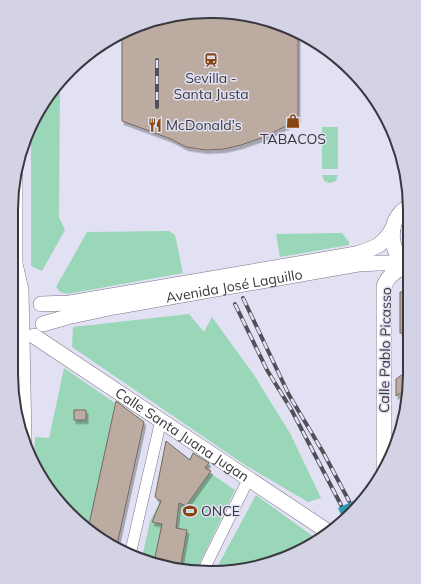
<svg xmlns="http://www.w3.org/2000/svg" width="421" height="584" font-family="Mulish,sans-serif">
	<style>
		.green { fill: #99d7b8 }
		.water { fill: #2e9ab4 }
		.building { fill: #bbaba0; stroke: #76675d; filter: url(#shadow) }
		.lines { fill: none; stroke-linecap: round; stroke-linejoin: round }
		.minor-casing { stroke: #777585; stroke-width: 12 }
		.major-casing { stroke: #777585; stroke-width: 16 }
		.minor { stroke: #fff; stroke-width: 11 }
		.major { stroke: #fff; stroke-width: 15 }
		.rail-casing { stroke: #515059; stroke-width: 4 }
		.rail { stroke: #e2e1f3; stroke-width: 2.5; stroke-dasharray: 8; stroke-linecap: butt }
		.labels { text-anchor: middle; stroke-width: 3; stroke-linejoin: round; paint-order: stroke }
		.poi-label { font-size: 14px; fill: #39383f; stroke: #e2e1f3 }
		.street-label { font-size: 14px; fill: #39383f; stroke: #e2e1f3 }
		.rim { fill: none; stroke: #39383f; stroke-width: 2 }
	</style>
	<defs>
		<filter id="shadow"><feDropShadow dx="2" dy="3.5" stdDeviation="0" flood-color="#0004"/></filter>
	</defs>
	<rect width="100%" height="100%" fill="#e2e1f3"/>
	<path class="green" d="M 60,83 L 59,217 L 65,230 L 42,271 L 31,266 L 31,129 L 44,100 Z
		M 322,127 L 338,127 L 338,169 L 322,169 Z
		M 322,175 L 338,175 L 336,181 L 330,183 L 324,181 Z
		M 169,231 L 175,235 L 183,273 L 67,294 L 60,292 L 56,287 L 87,232 Z
		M 342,233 L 349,242 L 349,245 L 280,257 L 276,234 Z
		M 189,314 L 204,332 L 212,317 L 254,375 L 291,435 L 321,498 L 308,502 L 245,465 L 72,347 L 73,327 Z
		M 64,368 L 115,403 L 88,529 C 70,518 42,485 36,465 C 33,457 35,446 35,437 L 49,438 Z
		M 167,443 L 189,459 L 193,454 L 210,465 L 207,471 L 235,490 L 196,571 L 184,571 L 142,558 L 150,521 L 160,501 L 156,495 Z
		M 256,495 L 318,540 L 287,558 L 236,571 L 215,571 Z"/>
	<path class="water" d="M 366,495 L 361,505 L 344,521 L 338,508 Z"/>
	<path class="building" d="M 236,13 L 298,34 L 298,120 L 264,137 L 241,145 L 224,149 L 206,150 L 186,147 L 171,139 L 122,121 L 122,36 L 159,18 Z
		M 400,292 L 409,292 L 409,333 L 400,333 Z
		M 409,370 L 409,387 L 396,396 L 396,379 Z
		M 116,401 L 144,422 L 117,545 L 111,545 L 88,529 Z
		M 74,410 L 86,410 L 86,420 L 74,420 Z
		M 166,441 L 190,460 L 193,453 L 209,463 L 205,468 L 211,471 L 186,506 L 179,503 L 176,528 L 187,530 L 180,570 L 154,562 L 162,524 L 152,522 L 161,501 L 155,497 Z"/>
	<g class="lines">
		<defs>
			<path id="minor" d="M 130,555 L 161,420
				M 203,571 L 249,478"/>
			<g id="major">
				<path d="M 408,207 C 386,219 388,254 409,266"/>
				<path d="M 15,264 L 21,290 L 24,440"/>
				<path d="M 14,274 L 15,264 L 15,177"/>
				<path d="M 41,304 L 70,303 L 356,254 C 375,248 383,246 393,228"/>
				<path d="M 11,324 L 12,383"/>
				<path id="s1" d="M 43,324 L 67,317 L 114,307 L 358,264 L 378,263 L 404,263"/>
				<path id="s2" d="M 34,336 L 330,533"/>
				<path d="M 384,470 L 384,287 C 387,275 397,271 407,265"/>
			</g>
		</defs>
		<use href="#minor" class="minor-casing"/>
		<use href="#major" class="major-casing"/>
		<use href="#minor" class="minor"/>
		<use href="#major" class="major"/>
		<defs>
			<path id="rail" d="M 157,60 L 157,107
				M 243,298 L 289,395 L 323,452 L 349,501
				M 235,304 L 267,370 L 291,409 L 341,505"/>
		</defs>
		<use href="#rail" class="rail-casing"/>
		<use href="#rail" class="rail"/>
	</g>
	<defs>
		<symbol id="station-bare" viewBox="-9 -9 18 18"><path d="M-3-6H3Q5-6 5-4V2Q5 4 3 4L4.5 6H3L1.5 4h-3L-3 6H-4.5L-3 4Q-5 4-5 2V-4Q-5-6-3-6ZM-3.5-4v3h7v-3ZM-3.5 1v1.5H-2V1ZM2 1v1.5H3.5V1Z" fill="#884712" stroke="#e2e1f3" stroke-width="2.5" paint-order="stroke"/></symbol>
		<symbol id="shop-bare" viewBox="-9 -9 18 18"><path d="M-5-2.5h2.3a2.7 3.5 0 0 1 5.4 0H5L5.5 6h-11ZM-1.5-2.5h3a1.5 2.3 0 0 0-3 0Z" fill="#884712" stroke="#e2e1f3" stroke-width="2.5" paint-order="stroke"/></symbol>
		<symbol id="restaurant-bare" viewBox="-9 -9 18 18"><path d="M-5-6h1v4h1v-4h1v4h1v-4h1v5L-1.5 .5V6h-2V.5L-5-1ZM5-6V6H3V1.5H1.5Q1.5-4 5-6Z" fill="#884712" stroke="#e2e1f3" stroke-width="2.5" paint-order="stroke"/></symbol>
		<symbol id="stadium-bare" viewBox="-9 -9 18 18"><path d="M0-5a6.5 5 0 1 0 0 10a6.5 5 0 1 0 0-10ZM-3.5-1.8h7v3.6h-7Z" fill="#884712" stroke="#e2e1f3" stroke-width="2.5" paint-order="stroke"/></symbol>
	</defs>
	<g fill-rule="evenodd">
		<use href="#station-bare" x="201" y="50" width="20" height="20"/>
		<use href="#shop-bare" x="283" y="111" width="20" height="20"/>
		<use href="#restaurant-bare" x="145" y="115" width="20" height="20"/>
		<use href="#stadium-bare" x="180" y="501" width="20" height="20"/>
	</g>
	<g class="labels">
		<g class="poi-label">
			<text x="211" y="83">Sevilla -<tspan x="211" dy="16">Santa Justa</tspan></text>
			<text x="166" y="130" text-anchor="start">McDonald's</text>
			<text x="293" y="144">TABACOS</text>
			<text x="201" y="516" text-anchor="start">ONCE</text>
		</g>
		<g class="street-label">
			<text dy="5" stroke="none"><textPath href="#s1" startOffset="195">Avenida José Laguillo</textPath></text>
			<text transform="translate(385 350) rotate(-89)" y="5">Calle Pablo Picasso</text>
			<text dy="5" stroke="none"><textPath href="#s2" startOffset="178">Calle Santa Juana Jugan</textPath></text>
		</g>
	</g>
	<path d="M0 0H421V584H0ZM210 18H211A192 192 0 0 1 403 210V374A192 192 0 0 1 211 566H210A192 192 0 0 1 18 374V210A192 192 0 0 1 210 18Z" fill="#d4d3e5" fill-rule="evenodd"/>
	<path class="rim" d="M210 18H211A192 192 0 0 1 403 210V374A192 192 0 0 1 211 566H210A192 192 0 0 1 18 374V210A192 192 0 0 1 210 18Z"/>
</svg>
